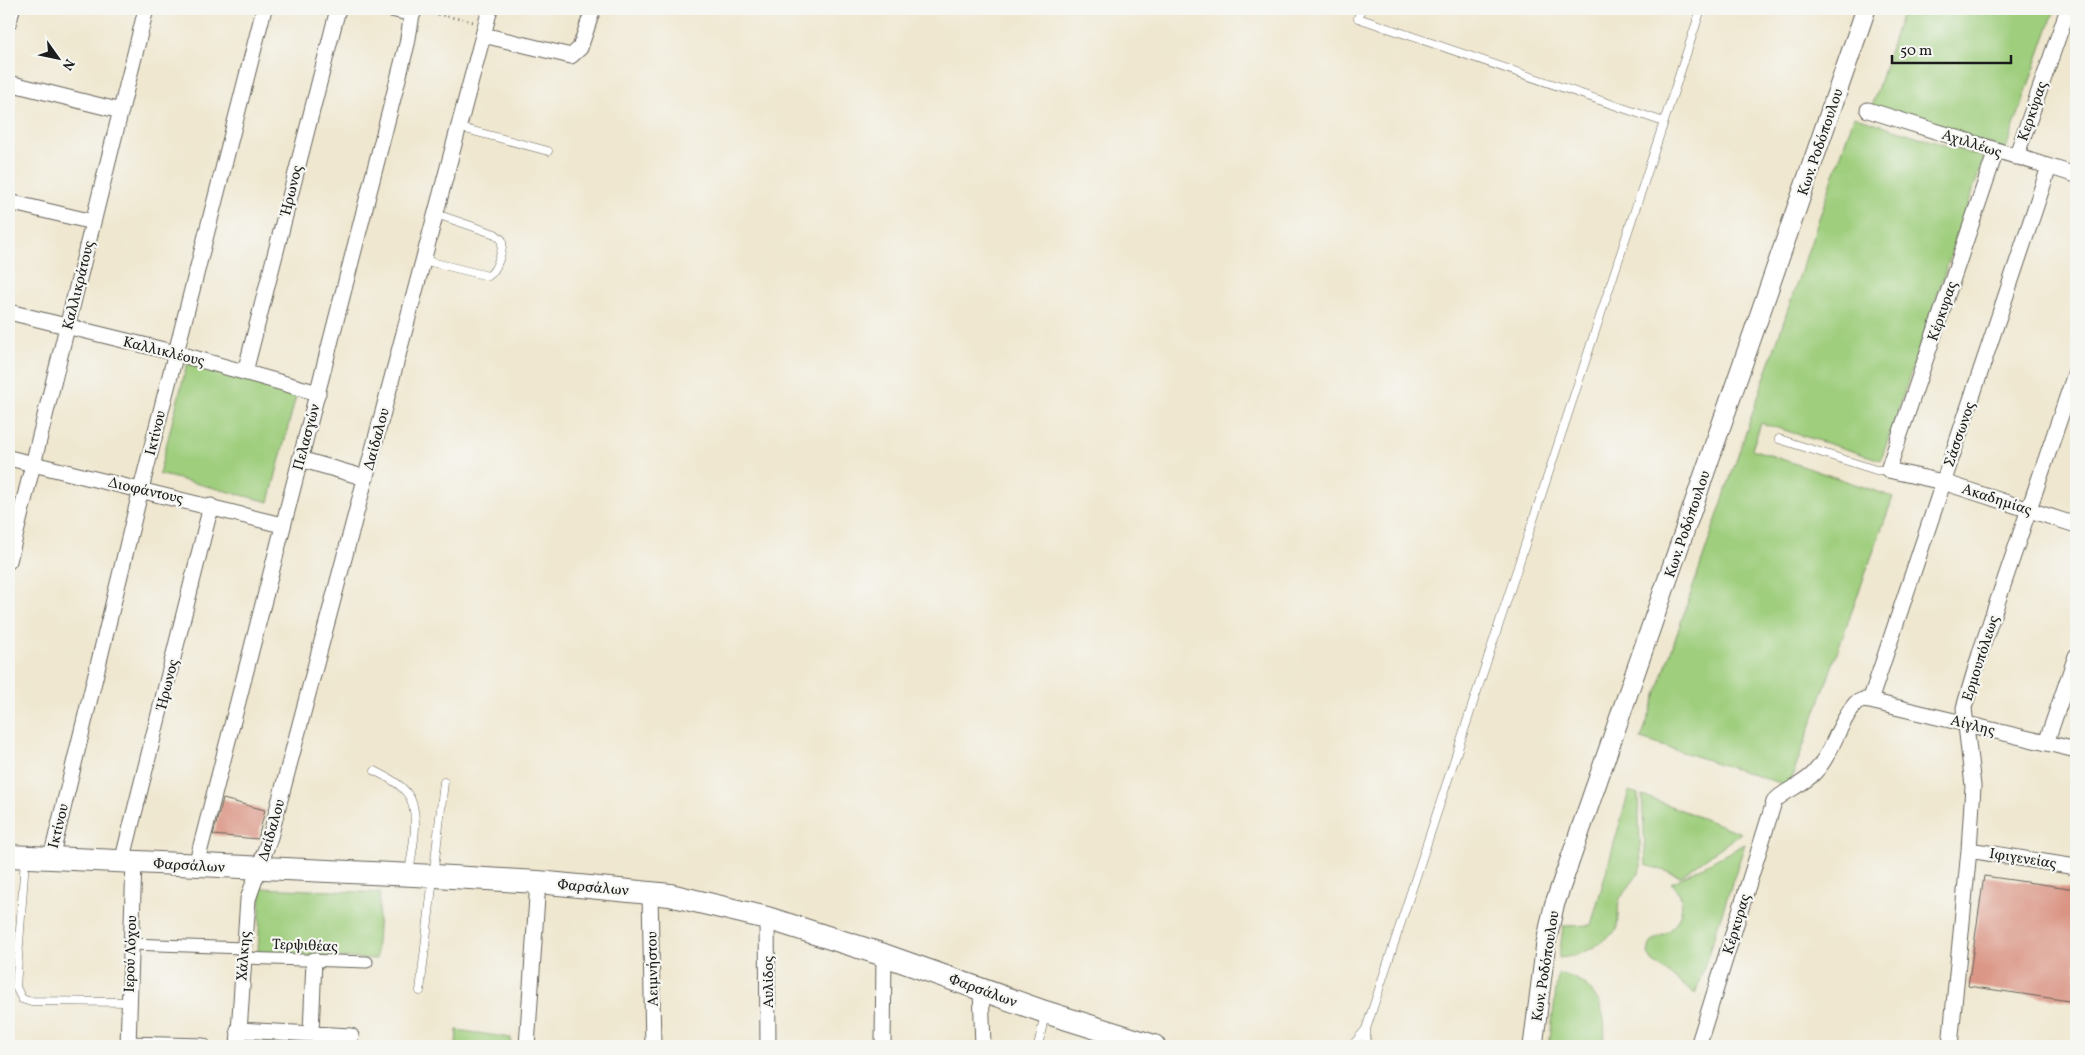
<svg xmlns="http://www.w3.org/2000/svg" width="2085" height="1055" font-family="Vollkorn,serif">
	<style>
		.green { fill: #9fce7d; stroke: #5e754c }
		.building { fill: #da9484 }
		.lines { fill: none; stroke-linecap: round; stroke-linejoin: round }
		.service-casing { stroke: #66635b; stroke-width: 9 }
		.pedestrian-casing { stroke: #66635b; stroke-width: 13 }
		.minor-casing { stroke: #66635b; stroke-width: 17 }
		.tertiary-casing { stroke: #66635b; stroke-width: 21 }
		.primary-casing { stroke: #66635b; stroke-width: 24 }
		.path { stroke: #66635b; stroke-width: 3; stroke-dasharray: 1 4; stroke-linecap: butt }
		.service { stroke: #fff; stroke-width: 8 }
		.pedestrian { stroke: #fff; stroke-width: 11 }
		.minor { stroke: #fff; stroke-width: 15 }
		.tertiary { stroke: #fff; stroke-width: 19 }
		.primary { stroke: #fff; stroke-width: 22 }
		.labels { text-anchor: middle; stroke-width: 4.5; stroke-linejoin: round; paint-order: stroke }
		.street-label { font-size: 15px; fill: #1c1c1c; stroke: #f6f6f2 }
	</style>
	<rect width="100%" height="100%" fill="#f6f6f2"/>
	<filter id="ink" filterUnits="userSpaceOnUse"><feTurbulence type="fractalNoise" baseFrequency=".02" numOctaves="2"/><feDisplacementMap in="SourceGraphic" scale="10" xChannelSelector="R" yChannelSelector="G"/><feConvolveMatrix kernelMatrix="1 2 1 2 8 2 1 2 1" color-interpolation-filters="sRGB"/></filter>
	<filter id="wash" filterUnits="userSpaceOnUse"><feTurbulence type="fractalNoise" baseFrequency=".0096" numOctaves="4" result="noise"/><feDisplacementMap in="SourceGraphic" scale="20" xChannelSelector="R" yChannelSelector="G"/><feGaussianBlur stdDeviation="1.12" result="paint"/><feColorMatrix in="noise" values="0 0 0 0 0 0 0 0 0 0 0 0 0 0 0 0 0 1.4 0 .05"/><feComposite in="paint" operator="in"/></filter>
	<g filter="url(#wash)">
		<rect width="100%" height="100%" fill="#efe7cf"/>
		<path class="green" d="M 1903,9 L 2055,9 L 2006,149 L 1872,106 Z
			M 1854,116 L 1984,158 L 1881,460 L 1761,423 L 1752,449 L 1893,497 L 1789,786 L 1641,739 Z
			M 187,364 L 297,392 L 269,502 L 159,474 Z
			M 1629,791 L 1638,794 L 1641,866 L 1639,873 L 1619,900 L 1617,930 C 1599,945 1584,956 1559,958 L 1563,926 L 1591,925 Z
			M 1642,795 L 1741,833 L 1681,876 L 1646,865 Z
			M 1745,844 L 1695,994 L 1652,961 L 1648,953 C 1649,949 1649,945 1652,942 C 1656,937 1664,935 1669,931 C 1684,918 1687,896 1671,883 Z
			M 261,888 L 380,893 L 376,959 L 258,954 Z
			M 1558,974 C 1595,978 1610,1013 1603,1046 L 1549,1046 Z
			M 457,1030 L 511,1038 L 511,1046 L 456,1046 Z"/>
		<g id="blocks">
			<path class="building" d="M 223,799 L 265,810 L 258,839 L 213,835 Z
				M 1984,876 L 2076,889 L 2076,1002 L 1968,986 Z"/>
		</g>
	</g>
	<g filter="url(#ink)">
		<use href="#blocks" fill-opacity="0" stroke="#66635b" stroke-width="1"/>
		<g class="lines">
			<defs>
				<path id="service" d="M 1361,9 L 1358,18 L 1664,122
					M 458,127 L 548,151
					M 423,260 L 488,276 C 497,271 503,251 502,240 L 495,234 L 436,214
					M 1779,439 L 1876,470 L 1888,470
					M 375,771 C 387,777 399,783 407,793 C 422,812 412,850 409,873
					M 25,859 L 16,987 L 22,999 L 28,1001 L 129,1002
					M 420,991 L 444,782
					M 1366,1029 L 1367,1046
					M 1038,1046 L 1045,1014
					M 1352,1046 L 1366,1029 L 1701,9"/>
				<path id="pedestrian" d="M 130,944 L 244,948
					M 243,958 L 367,962"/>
				<path id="minor" d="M 391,9 L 413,14
					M 9,22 L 12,9
					M 483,35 L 571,56 L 580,48 L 593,9
					M 9,83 L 121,111
					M 1868,110 L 2076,175
					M 1996,151 L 1888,470 L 1943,482 L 2076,525
					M 2016,157 L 2068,9
					M 9,202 L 93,222
					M 9,312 L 176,353 L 318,393
					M 245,372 L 338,9
					M 9,458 L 282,525
					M 300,459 L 366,478
					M 9,561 L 146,9
					M 1870,701 L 2049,167
					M 2046,743 L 2076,656
					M 1969,850 L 2076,867
					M 51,858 L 141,489 L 264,9
					M 122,862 L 211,506
					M 196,865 L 407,44 L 413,9
					M 650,892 L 653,1046
					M 767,918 L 768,1046
					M 981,989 L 983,1046
					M 238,1030 L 351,1036
					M 311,1033 L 314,960
					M 128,1044 L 203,1046
					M 128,1046 L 134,862
					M 238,1046 L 248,899 L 270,837 L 490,9
					M 527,1046 L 538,882
					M 883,1046 L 884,955
					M 1698,1046 L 1774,802 C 1782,791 1802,786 1814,773 C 1833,753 1838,723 1856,703 L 1863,700 L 1870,701 L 2076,750
					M 1950,1046 L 1969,850 L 1973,786 L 1964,708 L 1981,650 L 2076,371"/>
				<path id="tertiary" d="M 1533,1046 L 1546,943 L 1554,906 L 1866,9"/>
				<path id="primary" d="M 9,856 L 435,876 L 538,882 L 670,895 L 767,918 L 884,955 L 1045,1012 L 1154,1046"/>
			</defs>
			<use href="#service" class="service-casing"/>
			<use href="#pedestrian" class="pedestrian-casing"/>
			<use href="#minor" class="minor-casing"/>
			<use href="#tertiary" class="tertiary-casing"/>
			<use href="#primary" class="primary-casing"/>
			<path class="path" d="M 428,12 L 473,22"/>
			<use href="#service" class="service"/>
			<use href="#pedestrian" class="pedestrian"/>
			<use href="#minor" class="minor"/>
			<use href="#tertiary" class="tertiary"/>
			<use href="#primary" class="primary"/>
		</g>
	</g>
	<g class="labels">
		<g class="street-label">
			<text transform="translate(2032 111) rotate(-71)" y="5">Κερκύρας</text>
			<text transform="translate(1820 142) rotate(-71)" y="5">Κων. Ροδόπουλου</text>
			<text transform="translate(1972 143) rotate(18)" y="5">Αχιλλέως</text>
			<text transform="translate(291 190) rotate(-76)" y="5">Ήρωνος</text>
			<text transform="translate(78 285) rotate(-76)" y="5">Καλλικράτους</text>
			<text transform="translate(1942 311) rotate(-71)" y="5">Κέρκυρας</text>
			<text transform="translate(164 351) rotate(14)" y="5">Καλλικλέους</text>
			<text transform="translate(155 433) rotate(-76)" y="5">Ικτίνου</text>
			<text transform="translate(1959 434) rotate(-71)" y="5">Σάσσωνος</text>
			<text transform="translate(306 437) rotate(-75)" y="5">Πελασγών</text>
			<text transform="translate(376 439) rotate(-75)" y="5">Δαίδαλου</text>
			<text transform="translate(146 490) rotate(13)" y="5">Διοφάντους</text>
			<text transform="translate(1997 499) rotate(18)" y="5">Ακαδημίας</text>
			<text transform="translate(1687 524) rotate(-71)" y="5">Κων. Ροδόπουλου</text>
			<text transform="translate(1980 658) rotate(-72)" y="5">Ερμουπόλεως</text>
			<text transform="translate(167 684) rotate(-76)" y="5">Ήρωνος</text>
			<text transform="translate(1973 725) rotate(14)" y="5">Αίγλης</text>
			<text transform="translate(58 826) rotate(-76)" y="5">Ικτίνου</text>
			<text transform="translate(271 830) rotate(-74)" y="5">Δαίδαλου</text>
			<text transform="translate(2023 858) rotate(9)" y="5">Ιφιγενείας</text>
			<text transform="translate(189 865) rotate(3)" y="5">Φαρσάλων</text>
			<text transform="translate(593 887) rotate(5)" y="5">Φαρσάλων</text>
			<text transform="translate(1736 924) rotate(-73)" y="5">Κέρκυρας</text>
			<text transform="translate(305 945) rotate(2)" y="5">Τερψιθέας</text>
			<text transform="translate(130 954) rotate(-88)" y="5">Ιερού Λόχου</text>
			<text transform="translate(243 956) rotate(-86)" y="5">Χάλκης</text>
			<text transform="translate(1545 966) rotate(-81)" y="5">Κων. Ροδόπουλου</text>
			<text transform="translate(652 969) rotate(-91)" y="5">Αειμνήστου</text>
			<text transform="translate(768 982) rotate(-90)" y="5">Αυλίδος</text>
			<text transform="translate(983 990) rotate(20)" y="5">Φαρσάλων</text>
		</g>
	</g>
	<rect width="2085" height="1055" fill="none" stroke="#f6f6f2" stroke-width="30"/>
	<g transform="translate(58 58) rotate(123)" stroke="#f6f6f2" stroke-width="4" paint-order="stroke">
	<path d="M0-4L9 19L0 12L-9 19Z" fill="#1c1c1c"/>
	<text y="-8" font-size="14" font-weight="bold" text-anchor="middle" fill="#1c1c1c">N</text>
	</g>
	<path d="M1892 55v8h119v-8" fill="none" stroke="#1c1c1c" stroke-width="2.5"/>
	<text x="1900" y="55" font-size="15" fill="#1c1c1c" stroke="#f6f6f2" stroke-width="4" paint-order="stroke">50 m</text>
</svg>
